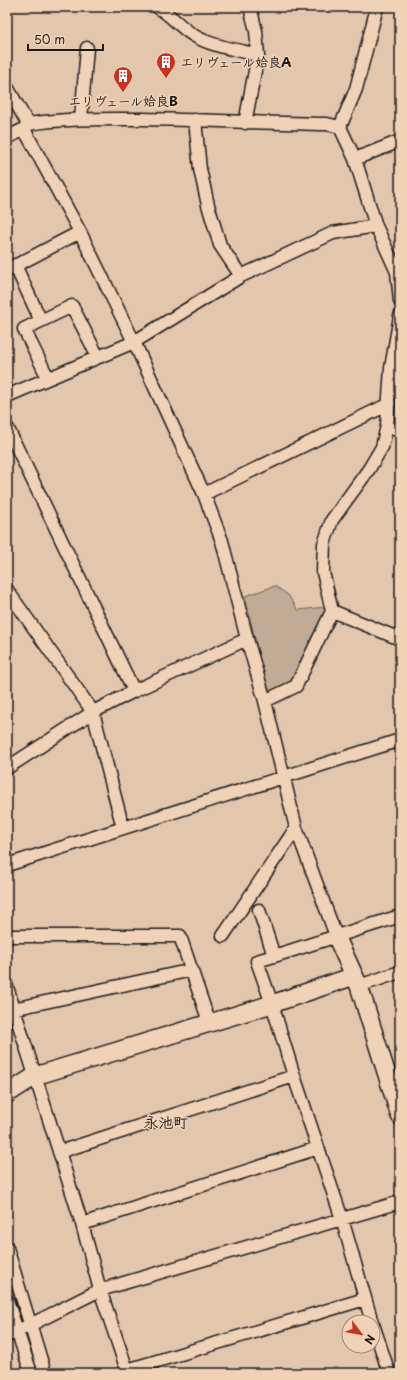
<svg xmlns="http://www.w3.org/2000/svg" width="407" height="1380" font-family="'Playpen Sans','Klee One',sans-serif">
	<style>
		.green { fill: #c2ab95; stroke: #6f6458 }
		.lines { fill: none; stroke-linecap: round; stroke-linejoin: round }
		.lane-casing { stroke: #1c1c1c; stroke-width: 9 }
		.street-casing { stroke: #1c1c1c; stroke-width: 15 }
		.secondary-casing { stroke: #1c1c1c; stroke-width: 20 }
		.lane { stroke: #f0d2b6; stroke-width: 6 }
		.street { stroke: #f0d2b6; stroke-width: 12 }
		.secondary { stroke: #f0d2b6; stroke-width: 17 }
		.labels { text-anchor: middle; stroke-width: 3; stroke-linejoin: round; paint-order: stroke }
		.poi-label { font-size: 13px; font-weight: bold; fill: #1c1c1c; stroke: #f0d2b6; text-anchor: start }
		.quarter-label { font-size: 15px; font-weight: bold; fill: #1c1c1c; stroke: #f0d2b6 }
	</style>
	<rect width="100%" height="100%" fill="#e3c7ad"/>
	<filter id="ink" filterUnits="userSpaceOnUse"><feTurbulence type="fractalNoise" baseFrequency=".025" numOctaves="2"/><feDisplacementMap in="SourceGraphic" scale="8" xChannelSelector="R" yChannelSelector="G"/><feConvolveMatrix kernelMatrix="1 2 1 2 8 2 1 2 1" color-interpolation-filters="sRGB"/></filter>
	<g filter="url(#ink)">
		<path class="green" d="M 275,586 L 288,595 L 298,610 L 326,607 L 325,615 L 292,683 L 268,695 L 245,596 Z"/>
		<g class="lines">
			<defs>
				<path id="lane" d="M 387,426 L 400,436"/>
				<path id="street" d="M 157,7 C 170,14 180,27 193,35 C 210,46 238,50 258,55
					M 7,87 L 28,124
					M 81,119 L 87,48
					M 195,120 L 200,169 L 208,205 L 220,245 L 241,276
					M 245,123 L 258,55 L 256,31 L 250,7
					M 28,124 L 24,129 L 80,232 L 134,342 L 204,494 L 222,541 L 247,639 L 265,701 L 296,828 L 336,936
					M 28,124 C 66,118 104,119 143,119 C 204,120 266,123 327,124 L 340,127
					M 340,127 L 355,159 L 376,226 L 397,272 L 400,301
					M 340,127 L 356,89 L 377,7
					M 7,138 L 24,129
					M 355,159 L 400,141
					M 15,265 L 41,321
					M 7,270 L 80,232
					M 48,378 L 24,329 L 72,306 L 98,357
					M 7,396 L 134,342 L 241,276 L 333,233 L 376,226
					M 7,427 L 134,691
					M 204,494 L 389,404
					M 7,590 L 93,712 L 123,828
					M 332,611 L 400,639
					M 265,701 L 296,686 L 332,611 L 323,572 L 324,544 L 332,520 L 369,469 L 382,447 L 387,426 L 391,368 L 400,316
					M 7,768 L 93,712 L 134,691 L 247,639
					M 7,865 L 400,740
					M 259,910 L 274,956 L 400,916
					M 7,936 L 180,936 L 209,1022
					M 223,936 L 296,828
					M 274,956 L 257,961 L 272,1004 L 294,1076 L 342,1219 L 372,1322
					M 359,986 L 400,972
					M 7,987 L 82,1224 L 100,1290 L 128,1373
					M 7,1013 L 13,1009 L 192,970
					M 59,1152 L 294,1076
					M 82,1224 L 318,1148
					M 7,1248 L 45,1373
					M 7,1300 L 31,1373
					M 373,1324 L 389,1373
					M 7,1336 L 30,1325 L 100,1290 L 400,1202
					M 127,1370 L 365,1299"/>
				<path id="secondary" d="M 336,936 L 359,986 L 400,1116
					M 7,1094 L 35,1076 L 272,1004 L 354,976"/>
			</defs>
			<use href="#lane" class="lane-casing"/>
			<use href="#street" class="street-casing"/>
			<use href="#secondary" class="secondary-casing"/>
			<use href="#lane" class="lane"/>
			<use href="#street" class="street"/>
			<use href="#secondary" class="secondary"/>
		</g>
	</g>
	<defs>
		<symbol id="building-pin" viewBox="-11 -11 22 30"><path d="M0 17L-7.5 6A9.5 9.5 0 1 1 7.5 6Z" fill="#c8321e" stroke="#f0d2b6"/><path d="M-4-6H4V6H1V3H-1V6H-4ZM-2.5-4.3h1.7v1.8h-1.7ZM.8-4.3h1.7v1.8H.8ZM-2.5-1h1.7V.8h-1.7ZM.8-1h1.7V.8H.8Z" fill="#fff"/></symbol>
	</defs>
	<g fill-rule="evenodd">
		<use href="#building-pin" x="155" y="51" width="22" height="30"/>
		<use href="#building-pin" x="112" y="65" width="22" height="30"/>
	</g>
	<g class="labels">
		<g class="poi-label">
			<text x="180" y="67">エリヴェール姶良A</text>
			<text x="123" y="106" text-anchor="middle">エリヴェール姶良B</text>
		</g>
		<g class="quarter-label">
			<text x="166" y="1128">永池町</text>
		</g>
	</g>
	<rect width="407" height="1380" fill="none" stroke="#f0d2b6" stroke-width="24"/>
	<rect x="12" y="12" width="383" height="1356" fill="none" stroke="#1c1c1c" stroke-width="1.5" filter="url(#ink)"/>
	<g transform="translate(361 1334) rotate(122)"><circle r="19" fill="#f0d2b6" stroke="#9b8978"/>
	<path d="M0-3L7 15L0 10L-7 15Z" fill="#c8321e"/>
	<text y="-6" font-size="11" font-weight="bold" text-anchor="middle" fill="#1c1c1c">N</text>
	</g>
	<path d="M28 44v6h75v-6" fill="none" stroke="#1c1c1c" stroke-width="2"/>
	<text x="34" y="44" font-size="12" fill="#1c1c1c" stroke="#f0d2b6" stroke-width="3" paint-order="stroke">50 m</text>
</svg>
